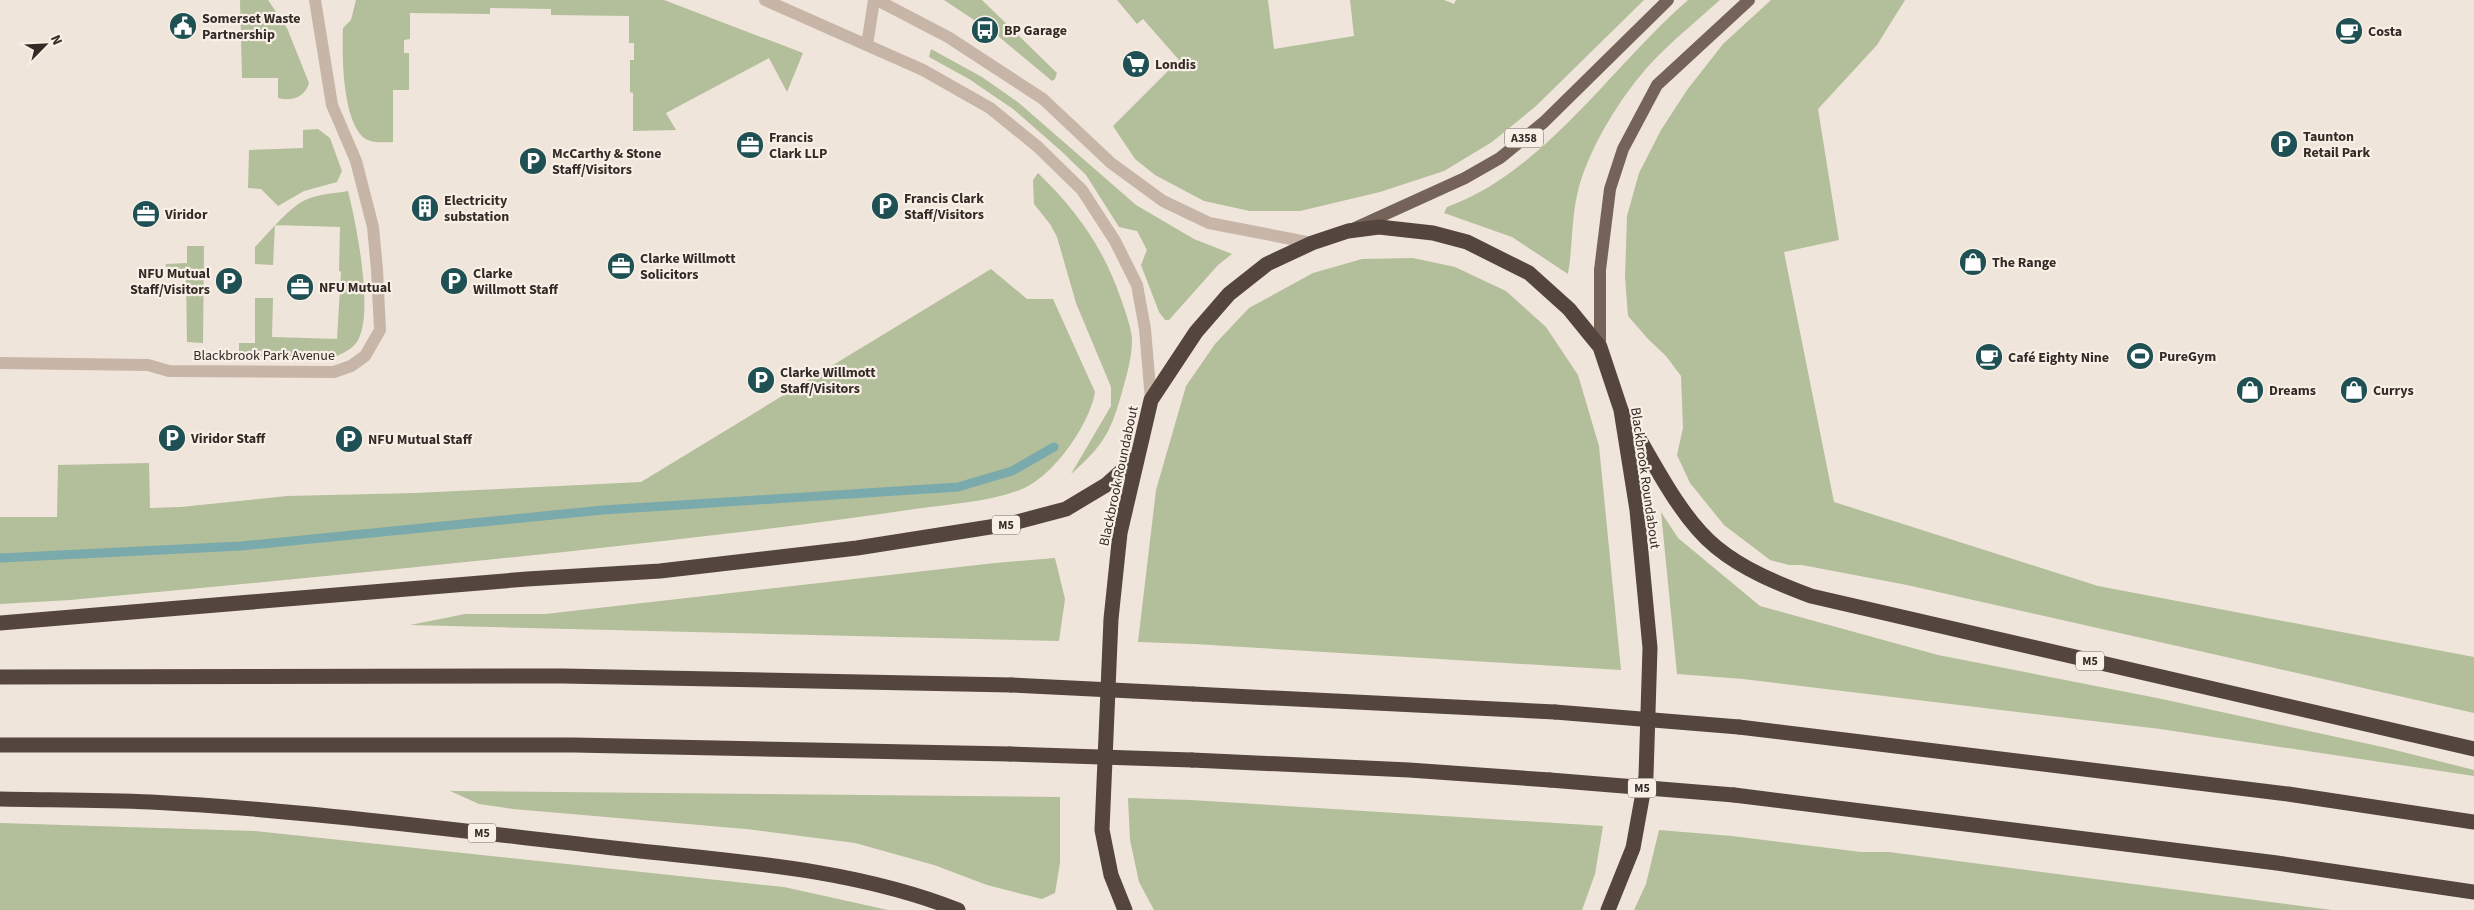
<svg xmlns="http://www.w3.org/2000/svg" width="2474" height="910" font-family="'Source Sans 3',sans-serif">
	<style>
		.green { fill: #b3be9b }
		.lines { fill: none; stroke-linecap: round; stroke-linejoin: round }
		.stream { stroke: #7aaaab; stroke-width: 9 }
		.minor { stroke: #c7b5a7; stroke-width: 12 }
		.major { stroke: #756259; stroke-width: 12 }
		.highway { stroke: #54453e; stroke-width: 15 }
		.highway-bridge { stroke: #54453e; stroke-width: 15 }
		.labels { text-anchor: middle; stroke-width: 4.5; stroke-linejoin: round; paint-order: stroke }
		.shield { fill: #f8efe6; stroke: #6f6660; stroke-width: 1 }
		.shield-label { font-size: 12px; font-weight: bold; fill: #342b27 }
		.poi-label { font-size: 14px; font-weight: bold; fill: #342b27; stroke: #f8efe6; text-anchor: start }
		.street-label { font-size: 14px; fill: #342b27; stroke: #f8efe6 }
	</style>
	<rect width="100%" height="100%" fill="#f0e5da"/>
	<path class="green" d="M 240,0 L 268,0 L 287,28 L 309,83 C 305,97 292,102 278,98 L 278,78 L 242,78 Z
		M 356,0 L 664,0 L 803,53 L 787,92 L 769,58 L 666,113 L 676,130 L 633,131 L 633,93 L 630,92 L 630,60 L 634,60 L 634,43 L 629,43 L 629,16 L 551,15 L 551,9 L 490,8 L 490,14 L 410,13 L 410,39 L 404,40 L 404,53 L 409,53 L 409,90 L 393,90 L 393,142 C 383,142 371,144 363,137 C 342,117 342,55 343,28 L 351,20 Z
		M 944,0 L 982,0 L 1057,73 L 1055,79 L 1052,81 L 998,36 Z
		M 1117,0 L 1268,0 L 1274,49 L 1354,36 L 1350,0 L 1444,0 L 1454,4 L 1456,0 L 1644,0 L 1536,106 L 1492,142 L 1444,171 L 1380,192 L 1300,211 L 1250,211 L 1204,201 L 1155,175 L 1135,159 L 1113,126 L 1179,60 L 1143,19 L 1137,24 Z
		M 1688,0 L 1720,0 C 1700,18 1679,35 1660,54 C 1627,86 1591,143 1579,187 C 1571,216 1573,245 1568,274 L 1512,237 L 1444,213 L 1447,207 C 1543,173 1613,65 1688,0 Z
		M 1771,0 L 1905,0 L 1877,45 L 1818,109 L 1839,240 L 1784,252 L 1834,502 L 2098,586 L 2474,657 L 2474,713 L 1907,585 L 1802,565 L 1789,565 L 1770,560 L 1724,525 L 1690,483 L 1677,455 L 1683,428 L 1681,376 L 1666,356 L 1648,339 L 1628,316 L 1625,277 L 1627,216 L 1639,173 L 1661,130 L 1687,90 L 1723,44 Z
		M 931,49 L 982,77 L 1019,103 L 1136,205 L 1194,239 L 1232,254 L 1218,265 L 1169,320 L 1165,320 L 1159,312 L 1141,265 L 1147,250 L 1137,231 L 1119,227 L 1086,175 L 1060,150 L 1013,109 L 969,79 L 929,57 Z
		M 318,129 L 330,138 L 342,171 L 337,182 L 304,191 L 278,206 L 261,189 L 248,188 L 249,150 L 303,148 L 303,130 Z
		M 1038,173 C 1077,211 1103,247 1121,299 C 1125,311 1131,326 1132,339 C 1132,358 1127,374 1122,392 C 1111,432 1103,446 1071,474 L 1111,406 L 1111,387 L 1076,303 L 1057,237 L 1050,224 L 1034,204 L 1033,180 Z
		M 348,191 C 356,222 374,312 358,340 C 354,348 345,352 337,356 L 239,356 L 239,343 L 255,343 L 255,298 L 273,298 L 272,337 L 337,339 L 341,272 L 339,271 L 340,227 L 275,225 L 273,265 L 255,264 L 255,247 C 269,233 291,204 310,198 C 322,194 336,193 348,191 Z
		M 187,246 L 204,246 L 203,343 L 187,342 L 186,279 L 166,279 L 166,264 L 187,263 Z
		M 1413,258 L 1455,267 L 1506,291 L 1546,327 L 1578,375 L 1599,446 L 1621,670 L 1194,644 L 1138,642 L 1156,490 L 1186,386 L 1215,344 L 1249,308 L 1313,273 L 1362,259 Z
		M 991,269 L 1027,299 L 1053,299 L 1095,392 C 1090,424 1053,477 1022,489 C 989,502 951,504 915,509 C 854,518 793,526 732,533 C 511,559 291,580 70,600 L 0,604 L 0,517 L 57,517 L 58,465 L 149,463 L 150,508 L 181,507 L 287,496 L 415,493 L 641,482 Z
		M 1661,512 L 1678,538 L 1760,606 L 1938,655 L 2162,699 L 2387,748 L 2474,770 L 2474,776 L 2160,729 L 1743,679 L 1677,674 Z
		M 1055,558 L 1065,599 L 1059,641 L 410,625 L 465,614 L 545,614 L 995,563 Z
		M 450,791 L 1060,797 L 1060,863 L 1055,893 L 1042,899 L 987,885 L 934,865 L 855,843 L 746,829 L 513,809 L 479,804 Z
		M 1128,798 L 1191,800 L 1603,826 L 1595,874 L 1582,910 L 1154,910 L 1139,882 L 1130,840 Z
		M 0,823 L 255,831 L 784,887 L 888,910 L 0,910 Z
		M 1659,830 L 1732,836 L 1861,852 L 1889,852 L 2332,910 L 1634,910 L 1646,884 Z"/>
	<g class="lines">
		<path class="stream" d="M 0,558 L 241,546 L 603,510 L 958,487 L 1012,471 L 1054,447"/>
		<path class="minor" d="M 765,0 L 923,70 L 990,108 L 1038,147 L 1082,190 L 1115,241 L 1137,285 L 1145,329 L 1151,400
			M 877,0 L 948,37 L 1043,99 L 1111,163 L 1163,201 L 1209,223 L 1312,243
			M 867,45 L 874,0
			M 0,363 L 148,365 L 169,371 L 334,372 L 351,366 L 365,356 L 380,330 L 377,270 L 373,227 L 356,161 L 332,105 L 315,0"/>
		<path class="major" d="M 1355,228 L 1465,178 L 1500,158 L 1544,122 L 1668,0
			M 1600,347 L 1600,270 L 1610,189 L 1623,149 L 1657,85 L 1749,0"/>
		<path class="highway" d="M 1625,415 C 1651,456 1678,516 1716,547 C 1744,570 1777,583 1811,596 L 2474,749
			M 0,623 L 527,579 L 660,571 L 857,548 L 1009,524 L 1066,509 L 1106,485 L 1137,457
			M 0,677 L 563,676 L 1011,685
			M 1193,694 L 1555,712
			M 1739,727 L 2288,794 L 2474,822
			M 0,745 L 574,745 L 1010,754
			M 1192,760 L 1409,770 L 1550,780
			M 1734,795 L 2277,863 L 2474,892
			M 0,799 C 50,800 101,800 151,802 C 303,810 454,830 605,847 C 723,861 847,866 958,910
			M 1125,910 L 1111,875 L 1102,830 L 1111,619 L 1120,533 L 1151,400 L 1196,332 L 1229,294 L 1267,264 L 1312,243 L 1348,231 L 1379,227 L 1433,233 L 1467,242 L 1529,273 L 1569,309 L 1600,347 L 1621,410 L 1637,510 L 1650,648 L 1646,776 L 1633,848 L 1608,910"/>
		<path class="highway-bridge" d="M 1011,685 L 1193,694
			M 1555,712 L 1739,727
			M 1010,754 L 1192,760
			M 1550,780 L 1734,795"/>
	</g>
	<defs>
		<symbol id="civic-disc" viewBox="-11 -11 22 22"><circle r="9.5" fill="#1f5053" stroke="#f8efe6"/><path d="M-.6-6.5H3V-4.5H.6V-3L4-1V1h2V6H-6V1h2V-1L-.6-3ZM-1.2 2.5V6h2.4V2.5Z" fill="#fff"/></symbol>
		<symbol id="bus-disc" viewBox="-11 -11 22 22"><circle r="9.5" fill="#1f5053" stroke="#f8efe6"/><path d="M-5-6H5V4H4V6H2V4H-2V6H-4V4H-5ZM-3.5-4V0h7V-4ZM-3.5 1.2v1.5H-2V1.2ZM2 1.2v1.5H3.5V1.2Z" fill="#fff"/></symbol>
		<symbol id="cafe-disc" viewBox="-11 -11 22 22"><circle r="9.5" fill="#1f5053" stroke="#f8efe6"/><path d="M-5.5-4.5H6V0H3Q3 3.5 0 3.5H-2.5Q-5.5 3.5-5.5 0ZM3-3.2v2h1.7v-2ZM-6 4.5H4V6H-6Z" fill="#fff"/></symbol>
		<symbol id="supermarket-disc" viewBox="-11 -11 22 22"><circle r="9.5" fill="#1f5053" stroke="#f8efe6"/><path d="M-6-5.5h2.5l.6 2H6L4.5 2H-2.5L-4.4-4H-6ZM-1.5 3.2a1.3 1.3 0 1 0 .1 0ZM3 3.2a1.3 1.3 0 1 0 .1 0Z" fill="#fff"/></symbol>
		<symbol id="parking-disc" viewBox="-11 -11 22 22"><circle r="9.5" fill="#1f5053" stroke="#f8efe6"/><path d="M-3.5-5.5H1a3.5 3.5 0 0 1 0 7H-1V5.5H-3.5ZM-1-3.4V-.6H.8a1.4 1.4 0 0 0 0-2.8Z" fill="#fff"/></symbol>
		<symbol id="office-disc" viewBox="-11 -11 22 22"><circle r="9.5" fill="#1f5053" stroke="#f8efe6"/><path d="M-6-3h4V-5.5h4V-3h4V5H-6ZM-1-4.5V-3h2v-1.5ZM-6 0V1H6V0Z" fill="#fff"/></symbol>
		<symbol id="building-disc" viewBox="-11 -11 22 22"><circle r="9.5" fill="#1f5053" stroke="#f8efe6"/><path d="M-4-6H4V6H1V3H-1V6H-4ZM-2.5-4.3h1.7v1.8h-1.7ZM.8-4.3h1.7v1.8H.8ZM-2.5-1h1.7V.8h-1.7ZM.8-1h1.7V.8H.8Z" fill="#fff"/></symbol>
		<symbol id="shop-disc" viewBox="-11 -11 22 22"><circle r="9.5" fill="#1f5053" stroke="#f8efe6"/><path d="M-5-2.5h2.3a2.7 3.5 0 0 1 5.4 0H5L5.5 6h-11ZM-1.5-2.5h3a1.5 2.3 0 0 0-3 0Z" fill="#fff"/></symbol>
		<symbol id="stadium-disc" viewBox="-11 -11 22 22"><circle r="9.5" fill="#1f5053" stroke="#f8efe6"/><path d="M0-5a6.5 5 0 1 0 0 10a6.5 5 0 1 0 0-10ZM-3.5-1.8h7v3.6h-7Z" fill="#fff"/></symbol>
	</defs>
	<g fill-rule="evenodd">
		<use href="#civic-disc" x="167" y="10" width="32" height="32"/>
		<use href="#bus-disc" x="969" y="14" width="32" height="32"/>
		<use href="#cafe-disc" x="2333" y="15" width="32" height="32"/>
		<use href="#supermarket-disc" x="1120" y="48" width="32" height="32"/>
		<use href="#parking-disc" x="2268" y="128" width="32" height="32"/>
		<use href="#office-disc" x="734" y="129" width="32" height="32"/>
		<use href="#parking-disc" x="517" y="145" width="32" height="32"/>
		<use href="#parking-disc" x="869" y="190" width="32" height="32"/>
		<use href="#building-disc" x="409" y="192" width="32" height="32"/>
		<use href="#office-disc" x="130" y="198" width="32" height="32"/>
		<use href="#shop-disc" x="1957" y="246" width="32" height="32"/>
		<use href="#office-disc" x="605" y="250" width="32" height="32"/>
		<use href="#parking-disc" x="213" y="265" width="32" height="32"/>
		<use href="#parking-disc" x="438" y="265" width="32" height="32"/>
		<use href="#office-disc" x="284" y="271" width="32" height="32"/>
		<use href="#stadium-disc" x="2124" y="340" width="32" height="32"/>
		<use href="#cafe-disc" x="1973" y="341" width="32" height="32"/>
		<use href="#parking-disc" x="745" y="364" width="32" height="32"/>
		<use href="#shop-disc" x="2234" y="374" width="32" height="32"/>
		<use href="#shop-disc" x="2338" y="374" width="32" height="32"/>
		<use href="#parking-disc" x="156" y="422" width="32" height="32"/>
		<use href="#parking-disc" x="333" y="423" width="32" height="32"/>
	</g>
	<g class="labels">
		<g class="shield">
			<rect x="1505" y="128.5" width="38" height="19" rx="4"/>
			<rect x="992" y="515.5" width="28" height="19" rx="4"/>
			<rect x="2076" y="651.5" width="28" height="19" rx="4"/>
			<rect x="1628" y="778.5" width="28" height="19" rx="4"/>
			<rect x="468" y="823.5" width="28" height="19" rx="4"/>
		</g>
		<g class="shield-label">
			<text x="1524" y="142">A358</text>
			<text x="1006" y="529">M5</text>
			<text x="2090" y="665">M5</text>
			<text x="1642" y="792">M5</text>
			<text x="482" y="837">M5</text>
		</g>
		<g class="poi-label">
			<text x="202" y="23">Somerset Waste<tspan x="202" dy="16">Partnership</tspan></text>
			<text x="1004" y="35">BP Garage</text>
			<text x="2368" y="36">Costa</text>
			<text x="1155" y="69">Londis</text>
			<text x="2303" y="141">Taunton<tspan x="2303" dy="16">Retail Park</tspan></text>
			<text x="769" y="142">Francis<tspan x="769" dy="16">Clark LLP</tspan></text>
			<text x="552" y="158">McCarthy &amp; Stone<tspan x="552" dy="16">Staff/Visitors</tspan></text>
			<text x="904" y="203">Francis Clark<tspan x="904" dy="16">Staff/Visitors</tspan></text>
			<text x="444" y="205">Electricity<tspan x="444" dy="16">substation</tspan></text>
			<text x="165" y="219">Viridor</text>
			<text x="640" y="263">Clarke Willmott<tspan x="640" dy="16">Solicitors</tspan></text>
			<text x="1992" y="267">The Range</text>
			<text x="210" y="278" text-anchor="end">NFU Mutual<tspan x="210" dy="16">Staff/Visitors</tspan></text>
			<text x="473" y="278">Clarke<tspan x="473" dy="16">Willmott Staff</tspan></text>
			<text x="319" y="292">NFU Mutual</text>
			<text x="2159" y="361">PureGym</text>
			<text x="2008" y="362">Café Eighty Nine</text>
			<text x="780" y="377">Clarke Willmott<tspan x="780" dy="16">Staff/Visitors</tspan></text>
			<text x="2269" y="395">Dreams</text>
			<text x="2373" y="395">Currys</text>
			<text x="191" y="443">Viridor Staff</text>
			<text x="368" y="444">NFU Mutual Staff</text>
		</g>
		<g class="street-label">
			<text x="264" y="360">Blackbrook Park Avenue</text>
			<text transform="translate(1118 476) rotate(-78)" y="5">Blackbrook Roundabout</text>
			<text transform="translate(1646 478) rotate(82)" y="5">Blackbrook Roundabout</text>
		</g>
	</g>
	<g transform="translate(45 45) rotate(66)" stroke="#f8efe6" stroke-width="4" paint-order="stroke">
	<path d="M0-4L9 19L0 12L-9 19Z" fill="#342b27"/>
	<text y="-8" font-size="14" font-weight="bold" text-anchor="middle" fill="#342b27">N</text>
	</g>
</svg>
